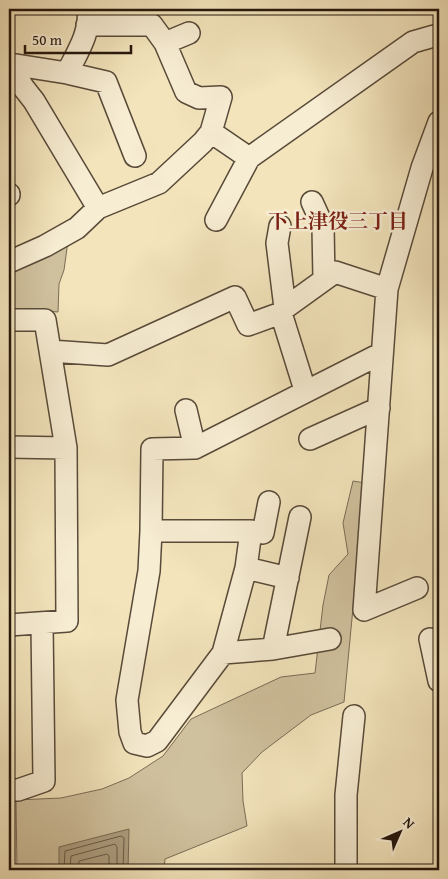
<svg xmlns="http://www.w3.org/2000/svg" width="448" height="879" font-family="'Gentium Book Plus','Noto Serif JP',serif">
	<style>
		.green { fill: #d0c19e; stroke: #7a6c56 }
		.water { fill: #ad9e80; stroke: #776852 }
		.lines { fill: none; stroke-linecap: round; stroke-linejoin: round }
		.shore { stroke: #695a46; stroke-width: 1 }
		.minor-casing { stroke: #584a39; stroke-width: 24 }
		.minor { stroke: #f7edd3; stroke-width: 21 }
		.labels { text-anchor: middle; stroke-width: 5; stroke-linejoin: round; paint-order: stroke }
		.neighbourhood-label { font-size: 20px; font-weight: bold; fill: #7a1f14; stroke: #f7edd3 }
	</style>
	<rect width="100%" height="100%" fill="#f3e4bc"/>
	<filter id="stains"><feTurbulence type="fractalNoise" baseFrequency=".004" numOctaves="4"/><feColorMatrix values="0 0 0 0 .2 0 0 0 0 .09 0 0 0 0 .02 0 0 0 .5 -.17"/></filter>
	<radialGradient id="worn" r=".72"><stop offset=".6" stop-color="#630" stop-opacity="0"/><stop offset="1" stop-color="#630" stop-opacity=".3"/></radialGradient>
	<path class="green" d="M 68,241 L 64,270 L 59,284 L 58,312 L 9,308 L 9,268 Z
		M 353,481 L 365,483 L 344,702 L 311,715 L 262,752 L 242,773 L 243,801 L 247,826 L 165,859 L 164,870 L 17,870 L 16,800 L 61,798 L 102,789 L 129,778 L 163,756 L 191,719 L 281,677 L 315,673 L 323,605 L 329,575 L 348,554 L 343,523 Z"/>
	<path class="water" d="M 129,829 L 128,870 L 59,870 L 59,847 Z"/>
	<g class="lines">
		<path class="shore" d="M 64,870 L 65,851 L 121,836 L 124,838 L 123,870
			M 70,870 L 71,856 L 115,844 L 117,847 L 117,870
			M 78,870 L 79,861 L 107,854 L 109,856 L 109,870"/>
		<defs>
			<path id="minor" d="M 87,25 L 152,25 L 165,43
				M 9,63 L 23,87 L 34,101 L 98,208
				M 10,64 L 67,73 L 106,82 L 135,156
				M 67,73 C 77,53 91,32 88,9
				M 211,132 L 249,158 L 216,220
				M 249,158 L 413,42 L 434,36 L 439,36
				M 9,194 L 9,195
				M 312,202 L 323,226 L 324,280
				M 280,226 L 277,243 L 285,308
				M 9,262 L 45,246 L 77,228 L 98,208 L 159,183 L 203,142 L 211,132 L 221,97 L 199,98 L 186,92 L 165,43 L 189,33
				M 281,313 L 305,390
				M 9,320 L 45,320 L 66,448 L 67,621 L 9,625
				M 50,351 L 108,355 L 235,297 L 248,325 L 281,313 L 285,308 L 335,272 L 387,289
				M 186,410 L 195,448
				M 310,439 L 379,408
				M 9,447 L 66,448
				M 151,531 L 251,531 L 246,568 L 223,653 L 157,741 L 147,746 L 134,743 L 130,732 L 127,700 L 149,571 L 151,531 L 152,449 L 195,448 L 382,353
				M 251,531 L 263,533 L 269,502
				M 246,568 L 288,578
				M 417,588 L 364,610 L 387,289 L 422,168 L 439,122
				M 430,639 L 439,681
				M 273,649 L 300,517
				M 223,653 L 273,649 L 330,639
				M 9,790 L 18,790 L 44,781 L 42,624
				M 346,870 L 346,795 L 354,716"/>
		</defs>
		<use href="#minor" class="minor-casing"/>
		<use href="#minor" class="minor"/>
	</g>
	<g class="labels">
		<g class="neighbourhood-label">
			<text x="338" y="228">下上津役三丁目</text>
		</g>
	</g>
	<rect width="448" height="879" fill="none" stroke="#f3e4bc" stroke-width="30"/>
	<rect x="10" y="10" width="428" height="859" fill="none" stroke="#25170d" stroke-width="2.5"/>
	<rect x="15" y="15" width="418" height="849" fill="none" stroke="#25170d"/>
	<g transform="translate(400 832) rotate(45)" stroke="#f7edd3" stroke-width="4" paint-order="stroke">
	<path d="M0-4L9 19L0 12L-9 19Z" fill="#25170d"/>
	<text y="-8" font-size="14" font-weight="bold" text-anchor="middle" fill="#25170d">N</text>
	</g>
	<path d="M25 45v8h106v-8" fill="none" stroke="#25170d" stroke-width="2.5"/>
	<text x="32" y="45" font-size="15" fill="#25170d" stroke="#f7edd3" stroke-width="4" paint-order="stroke">50 m</text>
	<rect width="100%" height="100%" filter="url(#stains)"/>
	<rect width="100%" height="100%" fill="url(#worn)"/>
</svg>
